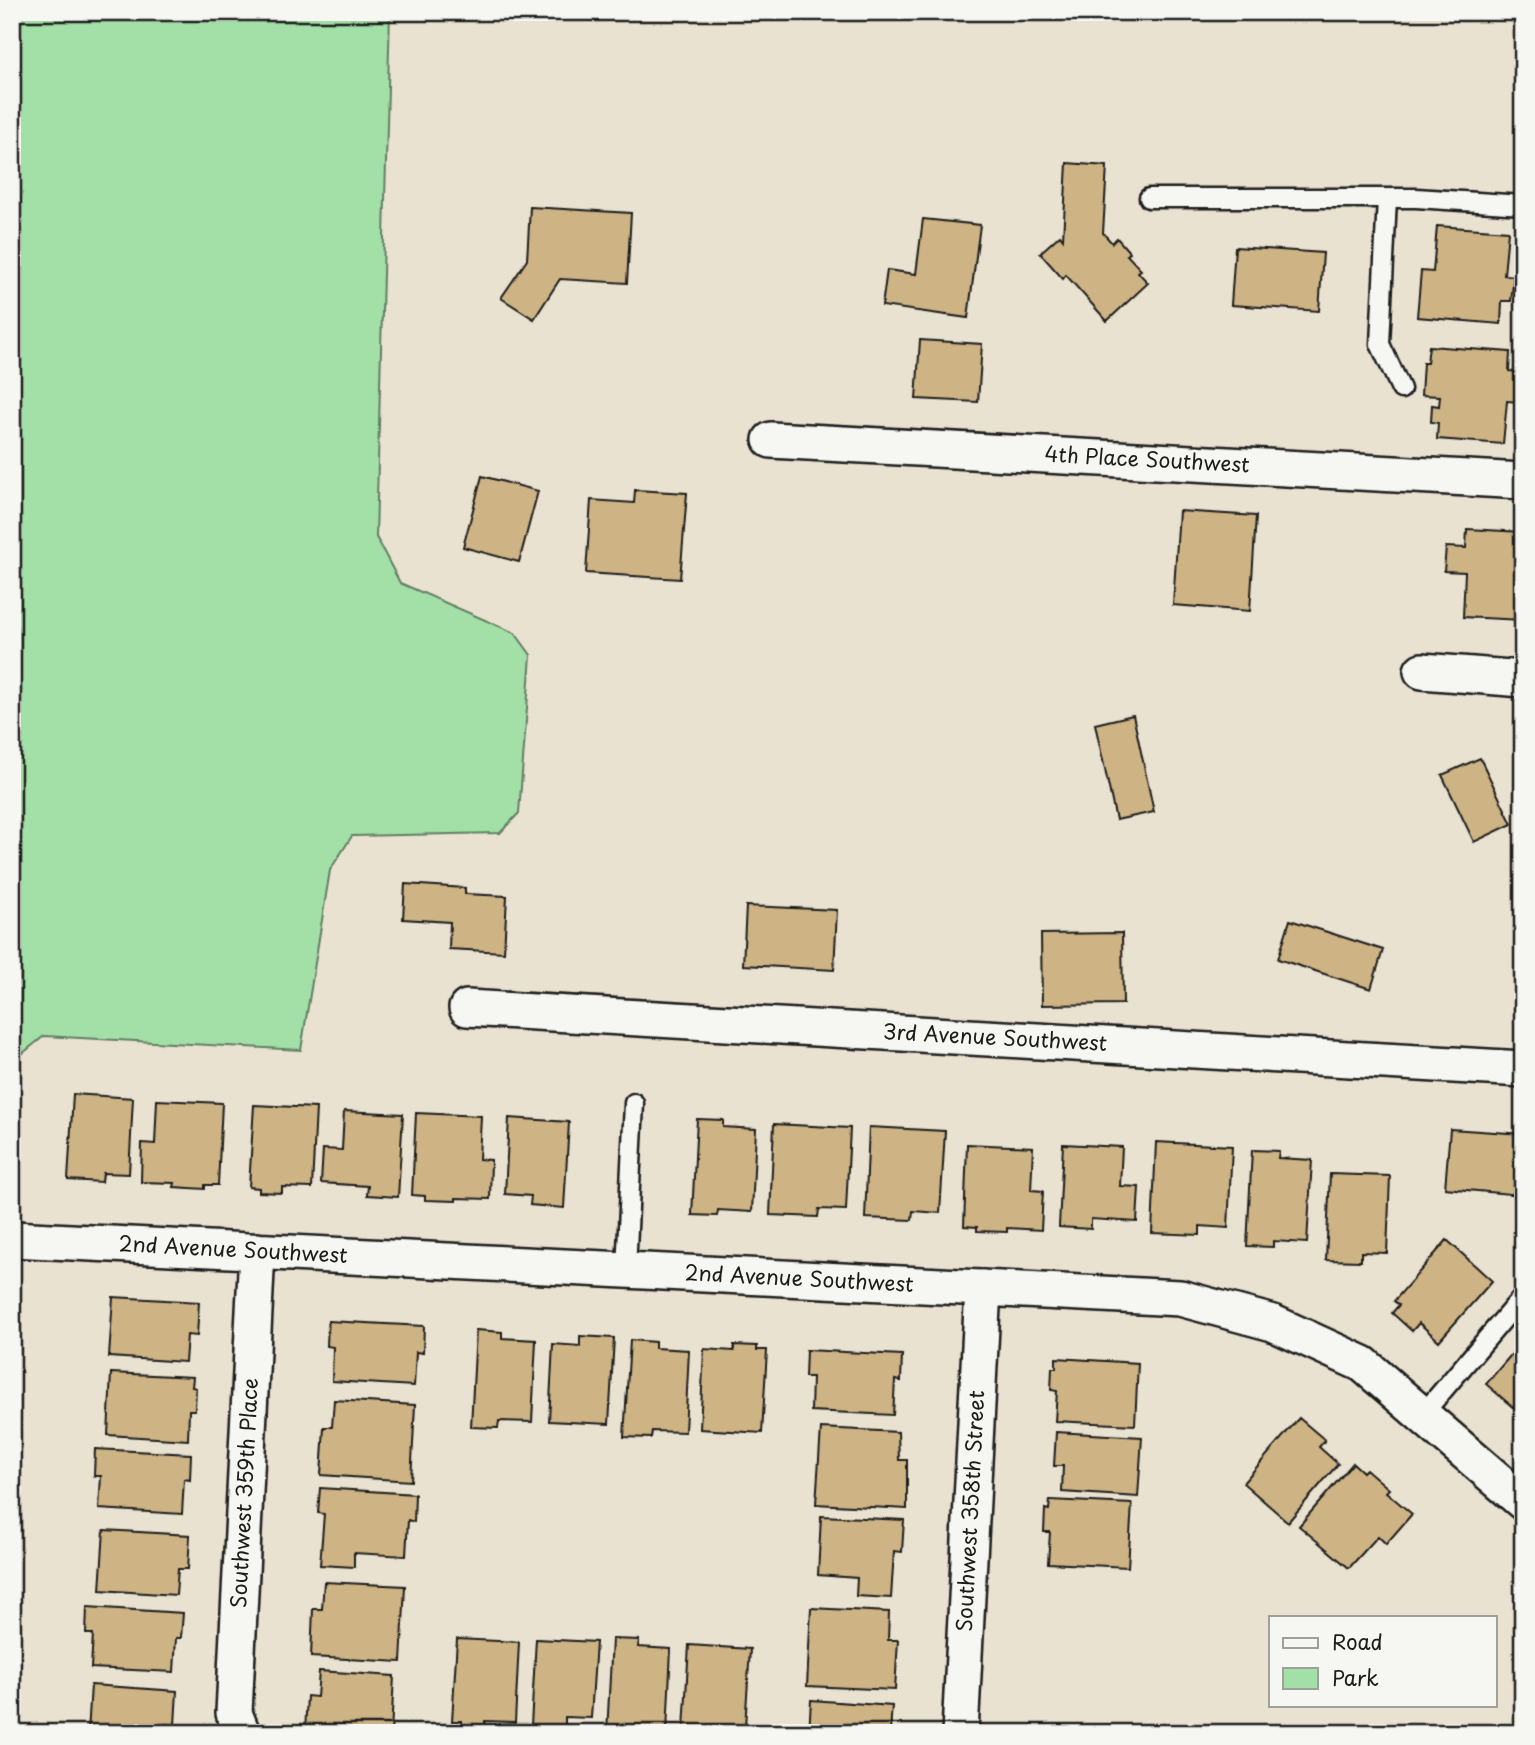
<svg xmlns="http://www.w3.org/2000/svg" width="1535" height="1745" font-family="'Playpen Sans',sans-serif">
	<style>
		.green { fill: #a3e0a8; stroke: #607e62; stroke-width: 2 }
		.building { fill: #ceb484; stroke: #1c1c1c; stroke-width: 2 }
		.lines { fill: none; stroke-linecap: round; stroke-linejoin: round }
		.lane-casing { stroke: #1c1c1c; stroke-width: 23 }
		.street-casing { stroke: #1c1c1c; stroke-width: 40 }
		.lane { stroke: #f6f6f2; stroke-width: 18 }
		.street { stroke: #f6f6f2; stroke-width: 35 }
		.labels { text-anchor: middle; stroke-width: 5; stroke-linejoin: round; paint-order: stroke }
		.street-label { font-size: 21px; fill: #1c1c1c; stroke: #f6f6f2 }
	</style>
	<rect width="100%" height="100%" fill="#eae2d1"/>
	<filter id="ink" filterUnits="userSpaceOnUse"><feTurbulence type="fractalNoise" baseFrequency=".0143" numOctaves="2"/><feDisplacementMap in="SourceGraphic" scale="14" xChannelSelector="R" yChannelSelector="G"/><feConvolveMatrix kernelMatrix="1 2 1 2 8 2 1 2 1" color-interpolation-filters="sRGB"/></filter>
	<g filter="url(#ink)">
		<path class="green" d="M 12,12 L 390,12 L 376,537 L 400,583 L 515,633 L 531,655 L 519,813 L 500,833 L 352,836 L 330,870 L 301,1050 L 44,1036 L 12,1062 Z"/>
		<path class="building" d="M 1067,163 L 1107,166 L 1103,233 L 1112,243 L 1117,238 L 1130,253 L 1127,255 L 1141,270 L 1138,272 L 1148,283 L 1107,321 L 1066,275 L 1063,279 L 1040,253 L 1060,235 L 1063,239 Z
			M 530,207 L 631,213 L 627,283 L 560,279 L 534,319 L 501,298 L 527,260 Z
			M 923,219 L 980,225 L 968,318 L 882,306 L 887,270 L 916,274 Z
			M 1437,226 L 1508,231 L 1504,275 L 1514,276 L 1511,301 L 1502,301 L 1501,324 L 1417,317 L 1421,271 L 1433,272 Z
			M 1235,247 L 1323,253 L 1319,311 L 1231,305 Z
			M 920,340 L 982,344 L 978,402 L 916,399 Z
			M 1429,346 L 1510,352 L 1509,371 L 1522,372 L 1520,402 L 1507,401 L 1503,444 L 1437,439 L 1438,423 L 1431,422 L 1432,405 L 1439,406 L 1440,396 L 1421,395 L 1423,363 L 1427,363 Z
			M 482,476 L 538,491 L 519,562 L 463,547 Z
			M 635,490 L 687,493 L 680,579 L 586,573 L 591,500 L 634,503 Z
			M 1179,511 L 1256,516 L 1250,611 L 1173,605 Z
			M 1467,529 L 1523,532 L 1523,620 L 1463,617 L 1465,572 L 1444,571 L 1446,547 L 1466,548 Z
			M 1133,715 L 1154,812 L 1116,820 L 1095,724 Z
			M 1480,758 L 1512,824 L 1474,842 L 1442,775 Z
			M 405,884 L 465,888 L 465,894 L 507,896 L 504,952 L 449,949 L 450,922 L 403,919 Z
			M 746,906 L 837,910 L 834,970 L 743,965 Z
			M 1290,920 L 1383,950 L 1371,989 L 1278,959 Z
			M 1122,933 L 1123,1004 L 1042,1005 L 1041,934 Z
			M 73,1094 L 133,1098 L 129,1174 L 103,1173 L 102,1182 L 68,1180 Z
			M 157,1100 L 222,1103 L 218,1185 L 205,1185 L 205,1189 L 174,1187 L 175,1183 L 141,1182 L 142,1143 L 155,1144 Z
			M 254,1105 L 316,1108 L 312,1188 L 282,1187 L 282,1193 L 259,1192 L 259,1188 L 249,1187 Z
			M 344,1111 L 403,1114 L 398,1197 L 367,1195 L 368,1186 L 321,1183 L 323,1149 L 342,1150 Z
			M 416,1113 L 481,1116 L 479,1159 L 491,1160 L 490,1199 L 456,1198 L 456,1201 L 425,1200 L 425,1196 L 412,1195 Z
			M 509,1118 L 569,1122 L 564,1208 L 530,1205 L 531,1196 L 505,1194 Z
			M 697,1119 L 723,1120 L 723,1127 L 756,1129 L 752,1212 L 718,1210 L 717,1216 L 692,1215 Z
			M 774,1124 L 850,1128 L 846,1210 L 819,1209 L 818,1217 L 770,1215 Z
			M 869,1127 L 945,1131 L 940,1213 L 913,1211 L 912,1220 L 865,1218 Z
			M 1450,1129 L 1523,1134 L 1521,1195 L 1445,1188 Z
			M 1156,1142 L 1232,1146 L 1228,1228 L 1200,1226 L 1200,1235 L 1152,1233 Z
			M 967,1144 L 1033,1147 L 1031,1190 L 1043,1191 L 1041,1230 L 1007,1228 L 1007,1232 L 977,1231 L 977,1227 L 964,1226 Z
			M 1063,1144 L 1122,1147 L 1120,1186 L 1139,1187 L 1137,1222 L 1091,1219 L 1091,1229 L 1059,1227 Z
			M 1252,1150 L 1279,1151 L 1278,1158 L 1312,1160 L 1307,1243 L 1273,1241 L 1273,1247 L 1247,1246 Z
			M 1330,1174 L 1390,1176 L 1387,1253 L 1361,1252 L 1361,1261 L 1326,1260 Z
			M 1447,1240 L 1492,1281 L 1439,1341 L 1419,1323 L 1412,1331 L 1392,1313 L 1399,1305 L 1394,1301 Z
			M 113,1297 L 199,1302 L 197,1336 L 187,1335 L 185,1362 L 109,1357 Z
			M 328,1321 L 424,1326 L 423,1353 L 416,1352 L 414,1386 L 332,1381 L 333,1347 L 327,1346 Z
			M 476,1330 L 502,1332 L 502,1338 L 536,1340 L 532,1422 L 499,1421 L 498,1428 L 471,1427 Z
			M 580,1336 L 614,1338 L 609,1424 L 549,1421 L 553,1344 L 580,1346 Z
			M 630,1340 L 655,1342 L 655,1348 L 689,1350 L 685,1432 L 652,1431 L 651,1438 L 624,1437 Z
			M 1523,1341 L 1523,1416 L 1486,1384 Z
			M 734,1345 L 757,1346 L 757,1350 L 767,1350 L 762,1433 L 700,1429 L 704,1349 L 734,1351 Z
			M 806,1350 L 902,1355 L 901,1381 L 895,1380 L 893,1415 L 811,1411 L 812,1377 L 805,1377 Z
			M 1056,1358 L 1138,1363 L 1135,1425 L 1055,1421 L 1057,1391 L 1051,1390 L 1052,1368 L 1056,1368 Z
			M 111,1373 L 193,1377 L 192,1387 L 196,1388 L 195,1410 L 189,1410 L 188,1440 L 108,1435 Z
			M 334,1400 L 415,1405 L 411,1481 L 321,1475 L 324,1427 L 332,1427 Z
			M 1299,1418 L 1325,1440 L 1319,1447 L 1338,1464 L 1288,1522 L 1243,1483 Z
			M 821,1428 L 898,1432 L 899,1460 L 907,1460 L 907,1509 L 816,1504 Z
			M 1056,1432 L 1142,1437 L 1138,1497 L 1062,1492 L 1063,1466 L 1054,1466 Z
			M 95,1449 L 191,1454 L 190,1480 L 184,1479 L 182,1514 L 99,1509 L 101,1476 L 94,1476 Z
			M 1353,1463 L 1363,1472 L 1366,1469 L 1389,1489 L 1386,1492 L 1412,1514 L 1386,1544 L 1378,1536 L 1349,1568 L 1299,1526 Z
			M 320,1488 L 415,1494 L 414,1522 L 408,1520 L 406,1556 L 354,1553 L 354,1567 L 320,1565 L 324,1514 L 318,1513 Z
			M 1050,1500 L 1132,1504 L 1128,1567 L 1048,1563 L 1050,1532 L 1044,1532 L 1045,1509 L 1049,1510 Z
			M 821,1516 L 904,1520 L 902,1552 L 894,1551 L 891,1598 L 856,1596 L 857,1578 L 818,1575 Z
			M 104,1530 L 190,1535 L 188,1569 L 178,1569 L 176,1595 L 100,1590 Z
			M 324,1582 L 405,1586 L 401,1662 L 311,1657 L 313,1609 L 322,1609 Z
			M 87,1607 L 183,1613 L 181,1638 L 176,1638 L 174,1672 L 91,1668 L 93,1634 L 86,1634 Z
			M 811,1608 L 889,1612 L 888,1640 L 898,1640 L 895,1690 L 807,1686 Z
			M 457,1639 L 519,1642 L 515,1722 L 485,1721 L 485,1727 L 462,1725 L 462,1721 L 452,1721 Z
			M 536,1639 L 596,1642 L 591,1718 L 565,1717 L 565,1727 L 531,1725 Z
			M 612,1639 L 639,1640 L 638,1647 L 671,1649 L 667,1732 L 632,1730 L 632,1733 L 607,1733 Z
			M 689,1645 L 750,1649 L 745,1727 L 719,1725 L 719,1732 L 684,1729 Z
			M 319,1671 L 394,1676 L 391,1733 L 305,1731 L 307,1696 L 317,1697 Z
			M 91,1685 L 177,1691 L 175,1725 L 165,1724 L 165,1733 L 88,1733 Z
			M 811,1700 L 892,1706 L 890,1731 L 894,1733 L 809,1733 Z"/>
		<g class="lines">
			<defs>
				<path id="lane" d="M 1149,198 L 1416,198 L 1523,205
					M 1387,198 L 1380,344 L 1401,389
					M 626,1270 L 634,1103
					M 1422,1415 L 1523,1296"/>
				<path id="street" d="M 771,440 L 1523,481
					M 1422,671 L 1523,679
					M 467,1008 L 1523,1069
					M 12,1239 L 1180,1298 L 1273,1323 L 1363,1364 L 1523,1502
					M 242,1733 L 234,1713 L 257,1251
					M 960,1733 L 983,1288"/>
			</defs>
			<use href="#lane" class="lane-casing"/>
			<use href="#street" class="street-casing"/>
			<use href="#lane" class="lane"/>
			<use href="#street" class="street"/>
		</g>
	</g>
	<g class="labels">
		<g class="street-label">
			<text transform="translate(1147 460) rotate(3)" y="7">4th Place Southwest</text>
			<text transform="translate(995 1038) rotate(3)" y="7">3rd Avenue Southwest</text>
			<text transform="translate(233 1250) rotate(3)" y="7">2nd Avenue Southwest</text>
			<text transform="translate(799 1279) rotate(3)" y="7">2nd Avenue Southwest</text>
			<text transform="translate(245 1493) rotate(-87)" y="7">Southwest 359th Place</text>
			<text transform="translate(971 1511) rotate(-87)" y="7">Southwest 358th Street</text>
		</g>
	</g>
	<rect width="1535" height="1745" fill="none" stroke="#f6f6f2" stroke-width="42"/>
	<rect x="21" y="21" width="1493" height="1703" fill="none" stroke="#1c1c1c" stroke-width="2.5" filter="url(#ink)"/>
	<rect x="1269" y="1616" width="228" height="91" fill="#f6f6f2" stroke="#9f9f9c" stroke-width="2"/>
	<rect x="1283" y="1638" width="35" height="10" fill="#f6f6f2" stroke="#9f9f9c" stroke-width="2"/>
	<text x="1332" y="1650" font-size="21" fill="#1c1c1c">Road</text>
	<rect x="1283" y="1668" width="35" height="21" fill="#a3e0a8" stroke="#9f9f9c" stroke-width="2"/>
	<text x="1332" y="1686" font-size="21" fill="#1c1c1c">Park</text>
</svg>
